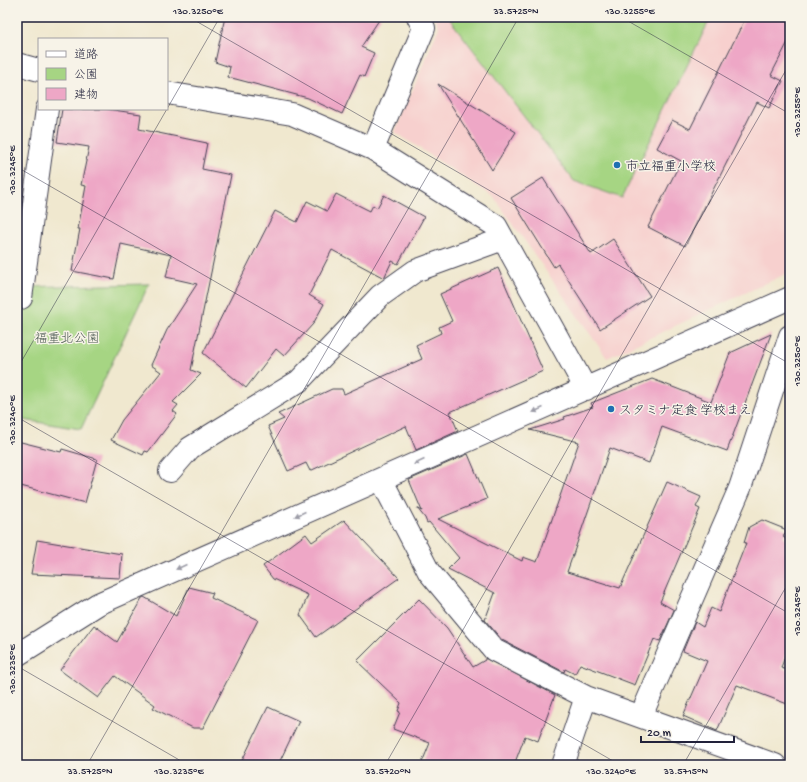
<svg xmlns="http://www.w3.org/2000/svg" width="807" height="782" font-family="'Gochi Hand','Klee One',sans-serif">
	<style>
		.built { fill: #f7d0ce }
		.green { fill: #a6d583; stroke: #647c5f }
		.building { fill: #eea7c6 }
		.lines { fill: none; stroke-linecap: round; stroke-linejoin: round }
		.street-casing { stroke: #414051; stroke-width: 24 }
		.street { stroke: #fff; stroke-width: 22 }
		.oneway { fill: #9c9ca7 }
		.ticks { fill: none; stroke: #22223b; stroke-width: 1; stroke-opacity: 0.45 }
		.poi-dot { fill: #1f6fb2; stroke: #f7f3e8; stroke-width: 1.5 }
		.labels { text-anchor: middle; stroke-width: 3; stroke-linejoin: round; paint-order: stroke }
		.poi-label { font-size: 13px; fill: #22223b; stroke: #f7f3e8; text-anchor: start }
		.park-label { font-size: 13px; fill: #4a5851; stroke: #f7f3e8 }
		.neatline { fill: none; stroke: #22223b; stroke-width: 1.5 }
		.ticks-label { font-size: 10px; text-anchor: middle; fill: #22223b }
	</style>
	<rect width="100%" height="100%" fill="#f7f3e8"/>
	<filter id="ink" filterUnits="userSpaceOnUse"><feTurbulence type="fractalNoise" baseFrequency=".025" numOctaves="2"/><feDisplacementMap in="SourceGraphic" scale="8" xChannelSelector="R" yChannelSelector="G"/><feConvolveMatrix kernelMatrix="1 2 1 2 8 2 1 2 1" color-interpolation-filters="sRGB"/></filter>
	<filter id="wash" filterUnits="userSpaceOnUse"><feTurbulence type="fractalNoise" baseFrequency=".012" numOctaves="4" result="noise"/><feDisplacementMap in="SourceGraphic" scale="16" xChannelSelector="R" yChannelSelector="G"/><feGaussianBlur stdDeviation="0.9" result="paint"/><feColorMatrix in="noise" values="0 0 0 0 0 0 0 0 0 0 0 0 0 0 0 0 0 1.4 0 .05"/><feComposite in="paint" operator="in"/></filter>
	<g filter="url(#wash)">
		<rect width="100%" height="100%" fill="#f0e8cf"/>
		<path class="built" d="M 434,17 L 790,17 L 790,272 L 607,358 L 494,197 L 395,132 L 439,27 Z"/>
		<path class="green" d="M 448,17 L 711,17 L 622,198 L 574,181 Z
			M 149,284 L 81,429 L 17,419 L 17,287 Z"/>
		<g id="blocks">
			<path class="building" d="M 225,17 L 381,17 L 361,47 L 374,53 L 364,77 L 360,75 L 342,114 L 308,98 L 228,77 L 230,67 L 215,62 Z
				M 746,17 L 790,17 L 790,38 L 771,75 L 783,81 L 769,108 L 757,102 L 685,246 L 648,227 L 681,161 L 657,148 L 672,120 L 690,129 Z
				M 438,84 L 516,132 L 492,170 Z
				M 62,109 L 106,109 L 141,114 L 139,129 L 207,143 L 202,169 L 231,175 L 191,370 L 201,374 L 173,402 L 178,405 L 173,411 L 177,414 L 148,452 L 145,451 L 143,455 L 111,440 L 122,420 L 161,372 L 151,365 L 167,330 L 197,284 L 166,277 L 171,255 L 121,244 L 114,279 L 72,271 L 80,229 L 78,229 L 86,186 L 81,185 L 89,147 L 57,142 Z
				M 543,178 L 591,254 L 613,239 L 650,296 L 600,329 L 558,264 L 554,267 L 511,198 Z
				M 336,194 L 370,211 L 373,205 L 377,208 L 384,195 L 424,217 L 398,264 L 392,261 L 384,278 L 332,250 L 309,295 L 324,304 L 313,324 L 284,356 L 276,349 L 246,388 L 203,353 L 275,211 L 297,222 L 307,201 L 327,211 Z
				M 498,268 L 543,371 L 450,412 L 458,431 L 416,450 L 406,426 L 310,471 L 306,463 L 288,471 L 268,426 L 284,419 L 278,414 L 332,389 L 342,389 L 344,394 L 422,359 L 416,345 L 441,333 L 439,327 L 452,321 L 440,294 Z
				M 771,334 L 727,451 L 662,427 L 649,463 L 610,448 L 567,572 L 620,588 L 667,482 L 701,497 L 696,507 L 700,509 L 660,602 L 674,610 L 660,641 L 654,639 L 635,685 L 580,664 L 575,674 L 565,669 L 564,672 L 502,640 L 485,620 L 495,593 L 448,569 L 459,558 L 429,522 L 427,523 L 425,518 L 417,508 L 422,511 L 409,480 L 468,454 L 487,499 L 438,519 L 522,561 L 523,557 L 537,562 L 579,442 L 530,430 L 565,419 L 564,417 L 593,407 L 591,403 L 652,379 L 711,402 L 730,353 Z
				M 17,441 L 61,452 L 62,449 L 97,459 L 85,503 L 17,485 Z
				M 344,520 L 399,578 L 316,637 L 300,615 L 308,595 L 273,579 L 263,566 L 306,534 L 312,542 Z
				M 762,520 L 787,530 L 783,537 L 790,541 L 790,641 L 781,668 L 790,671 L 790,705 L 737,685 L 717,731 L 683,716 L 707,661 L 683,651 L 695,622 L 703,627 L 711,608 L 719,612 L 746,543 L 744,543 L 749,527 Z
				M 37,540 L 122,554 L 120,578 L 31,574 Z
				M 189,587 L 213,593 L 211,598 L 258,620 L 203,728 L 193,728 L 153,708 L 155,705 L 115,676 L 98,698 L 60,670 L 94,625 L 117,642 L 142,598 L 144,597 L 176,616 Z
				M 419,599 L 447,628 L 473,667 L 485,660 L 485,658 L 555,695 L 538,741 L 525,736 L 514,765 L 421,765 L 430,743 L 393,729 L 400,712 L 398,711 L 401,703 L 357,661 Z
				M 268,707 L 299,721 L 278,765 L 240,765 Z"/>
		</g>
	</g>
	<g filter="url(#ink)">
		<use href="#blocks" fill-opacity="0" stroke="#414051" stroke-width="1"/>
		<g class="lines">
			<defs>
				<path id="street" d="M 17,64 L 39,70
					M 167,93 L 292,114 L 373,149 L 496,226 L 586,389
					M 373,149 L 424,28 L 418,17
					M 21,298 L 47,109
					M 170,471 L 190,448 L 299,381 L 380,296 L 415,271 L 503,239
					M 381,479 L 429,572 L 494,650 L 586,697 L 563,765
					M 17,655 L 98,604 L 790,298
					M 586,697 L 775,765
					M 641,716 L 740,488 L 790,336"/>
			</defs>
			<use href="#street" class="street-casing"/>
			<use href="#street" class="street"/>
		</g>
		<defs><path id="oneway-solid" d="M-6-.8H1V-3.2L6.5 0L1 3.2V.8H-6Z"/></defs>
		<g class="oneway">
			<use href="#oneway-solid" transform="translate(538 410) rotate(156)"/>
			<use href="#oneway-solid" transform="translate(419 462) rotate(156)"/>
			<use href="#oneway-solid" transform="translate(300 514) rotate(156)"/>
			<use href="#oneway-solid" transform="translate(181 567) rotate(156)"/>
		</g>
	</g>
	<path class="ticks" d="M 189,17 L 790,364M 621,17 L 790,114M 17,167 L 790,614M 17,369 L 220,17M 17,417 L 620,765M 17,666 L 188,765M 87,765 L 519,17M 385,765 L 790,63M 683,765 L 790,580"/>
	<g class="poi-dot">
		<circle cx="617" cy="165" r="4"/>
		<circle cx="611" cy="409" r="4"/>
	</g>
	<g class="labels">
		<g class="poi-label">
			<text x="625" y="170">市立福重小学校</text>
			<text x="619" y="414">スタミナ定食 学校まえ</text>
		</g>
		<g class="park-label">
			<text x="67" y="342">福重北公園</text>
		</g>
	</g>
	<rect width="807" height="782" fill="none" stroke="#f7f3e8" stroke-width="44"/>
	<rect x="38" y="38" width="130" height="72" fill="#f7f3e8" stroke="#a29fa3"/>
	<rect x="46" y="51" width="20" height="6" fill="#ffffff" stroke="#a29fa3"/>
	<text x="74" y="58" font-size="12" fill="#22223b">道路</text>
	<rect x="46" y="68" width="20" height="12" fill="#a6d583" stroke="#a29fa3"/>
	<text x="74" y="78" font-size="12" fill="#22223b">公園</text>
	<rect x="46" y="88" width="20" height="12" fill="#eea7c6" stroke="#a29fa3"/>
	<text x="74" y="98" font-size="12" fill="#22223b">建物</text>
	<path d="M641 736v6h93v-6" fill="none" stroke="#22223b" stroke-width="2"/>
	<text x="647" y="736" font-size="12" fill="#22223b" stroke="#f7f3e8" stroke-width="3" paint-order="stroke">20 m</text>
	<rect x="22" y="22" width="763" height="738" class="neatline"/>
	<g class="ticks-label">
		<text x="198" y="14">130.3250°E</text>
		<text x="516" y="14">33.5725°N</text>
		<text x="630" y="14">130.3255°E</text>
		<text transform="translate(796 112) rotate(-90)" y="4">130.3255°E</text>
		<text transform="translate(11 170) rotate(-90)" y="4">130.3245°E</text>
		<text transform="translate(796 361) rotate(-90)" y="4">130.3250°E</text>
		<text transform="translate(11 420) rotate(-90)" y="4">130.3240°E</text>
		<text transform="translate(796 611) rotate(-90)" y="4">130.3245°E</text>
		<text transform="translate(11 669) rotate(-90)" y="4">130.3235°E</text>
		<text x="90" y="774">33.5725°N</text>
		<text x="179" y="774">130.3235°E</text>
		<text x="388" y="774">33.5720°N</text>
		<text x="611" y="774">130.3240°E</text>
		<text x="686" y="774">33.5715°N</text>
	</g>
</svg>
